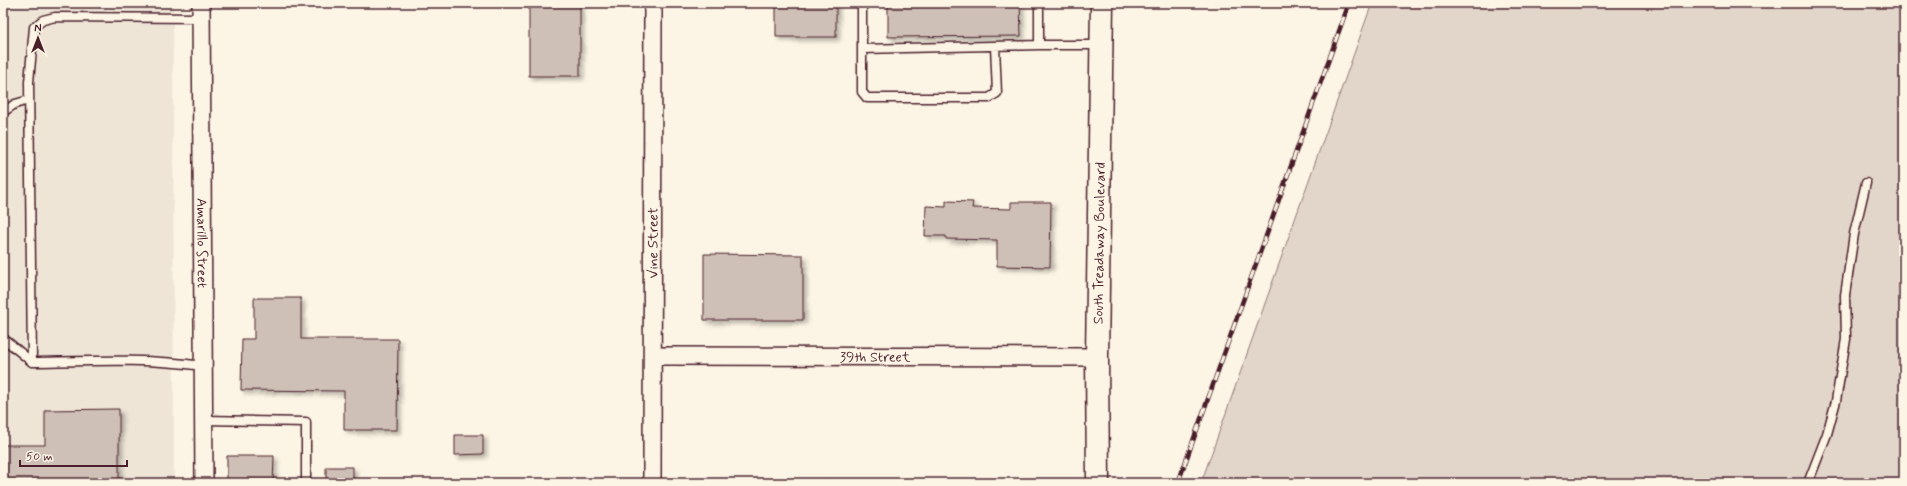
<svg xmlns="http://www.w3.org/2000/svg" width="1907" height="486" font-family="Mynerve,sans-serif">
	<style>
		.built { fill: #eee5d7 }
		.green { fill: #e2d5ca; stroke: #967a7a }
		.building { fill: #cfc0b7; stroke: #4a1f2b; filter: url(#shadow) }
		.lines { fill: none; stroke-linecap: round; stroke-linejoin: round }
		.lane-casing { stroke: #4a1f2b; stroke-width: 11 }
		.street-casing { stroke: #4a1f2b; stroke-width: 20 }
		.primary-casing { stroke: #4a1f2b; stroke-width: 25 }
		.lane { stroke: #fcf5e5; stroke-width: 8 }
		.street { stroke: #fcf5e5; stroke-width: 17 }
		.primary { stroke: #fcf5e5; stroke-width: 22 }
		.rail-casing { stroke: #4a1f2b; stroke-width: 4.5 }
		.rail { stroke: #fcf5e5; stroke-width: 3; stroke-dasharray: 9; stroke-linecap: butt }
		.labels { text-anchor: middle; stroke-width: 4; stroke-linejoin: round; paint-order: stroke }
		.street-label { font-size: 14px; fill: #4a1f2b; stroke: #fcf5e5 }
	</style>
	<defs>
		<filter id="shadow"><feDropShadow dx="3.5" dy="3.5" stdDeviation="2" flood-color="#0004"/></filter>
	</defs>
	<rect width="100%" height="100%" fill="#fcf5e5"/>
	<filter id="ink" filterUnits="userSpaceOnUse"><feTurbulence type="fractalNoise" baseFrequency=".025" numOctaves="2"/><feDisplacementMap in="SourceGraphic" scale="8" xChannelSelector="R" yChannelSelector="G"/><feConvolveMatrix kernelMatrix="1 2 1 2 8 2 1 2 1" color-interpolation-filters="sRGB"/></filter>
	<g filter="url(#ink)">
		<path class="built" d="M 3,3 L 173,3 L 174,483 L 3,483 Z"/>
		<path class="green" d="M 1372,3 L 1904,3 L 1904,483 L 1201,483 Z"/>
		<path class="building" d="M 529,3 L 580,3 L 580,76 L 529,76 Z
			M 776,3 L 836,3 L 836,37 L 776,37 Z
			M 888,3 L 1020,3 L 1021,36 L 888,37 Z
			M 946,201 L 973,202 L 972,208 L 1011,209 L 1011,202 L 1051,202 L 1050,267 L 997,266 L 997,240 L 946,239 L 946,236 L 925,236 L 926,206 L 946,207 Z
			M 704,254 L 803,255 L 803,320 L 704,320 Z
			M 254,298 L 301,298 L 301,339 L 398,339 L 397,430 L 344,430 L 344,391 L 241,390 L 242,339 L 254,339 Z
			M 119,409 L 119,483 L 3,483 L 3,445 L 45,445 L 45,410 Z
			M 455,435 L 483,435 L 483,454 L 455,455 Z
			M 227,456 L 274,456 L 273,483 L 227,483 Z
			M 326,467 L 353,467 L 353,483 L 326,483 Z"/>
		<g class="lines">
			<defs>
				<path id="lane" d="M 862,3 L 862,49 L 1039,45
					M 1039,3 L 1039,45 L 1100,45
					M 202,18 L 55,17 L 43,20 L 34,27 L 29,82 L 32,362 C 90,361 146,358 203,366
					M 862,49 L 862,92 L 867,98 L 989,98 L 997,93 L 995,46
					M 3,112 L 15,104 L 29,100
					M 3,338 L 32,362
					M 204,420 L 306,422 L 306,483
					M 1808,483 L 1827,434 L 1836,401 L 1846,339 L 1845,295 L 1854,234 L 1866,183"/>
				<g id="street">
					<path id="s1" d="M 201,3 L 204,483"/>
					<path id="s2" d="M 653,356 L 1097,357"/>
					<path id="s3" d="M 652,483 L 653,3"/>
				</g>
				<g id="primary">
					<path id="s4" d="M 1098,483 L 1097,357 L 1102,3"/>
				</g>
			</defs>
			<use href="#lane" class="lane-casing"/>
			<use href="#street" class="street-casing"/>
			<use href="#primary" class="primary-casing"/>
			<use href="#lane" class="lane"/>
			<use href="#street" class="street"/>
			<use href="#primary" class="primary"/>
			<defs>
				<path id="rail" d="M 1178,483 L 1349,3"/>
			</defs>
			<use href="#rail" class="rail-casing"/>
			<use href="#rail" class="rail"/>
		</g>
	</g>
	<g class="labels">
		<g class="street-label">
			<text dy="5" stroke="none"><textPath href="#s1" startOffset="240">Amarillo Street</textPath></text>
			<text dy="5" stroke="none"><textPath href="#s3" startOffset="240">Vine Street</textPath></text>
			<text dy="5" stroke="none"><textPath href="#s4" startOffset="240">South Treadaway Boulevard</textPath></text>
			<text dy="5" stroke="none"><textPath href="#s2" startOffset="222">39th Street</textPath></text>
		</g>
	</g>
	<rect width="1907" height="486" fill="none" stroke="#fcf5e5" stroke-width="16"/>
	<rect x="8" y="8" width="1891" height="470" fill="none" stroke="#4a1f2b" stroke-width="1.5" filter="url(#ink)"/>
	<g transform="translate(38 38)" stroke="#fcf5e5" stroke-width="3" paint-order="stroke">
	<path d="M0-3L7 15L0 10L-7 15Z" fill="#4a1f2b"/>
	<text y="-6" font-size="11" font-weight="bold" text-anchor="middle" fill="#4a1f2b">N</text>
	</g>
	<path d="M20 460v6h107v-6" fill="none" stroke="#4a1f2b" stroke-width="2"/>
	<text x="26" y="460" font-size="12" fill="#4a1f2b" stroke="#fcf5e5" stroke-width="3" paint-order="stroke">50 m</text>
</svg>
